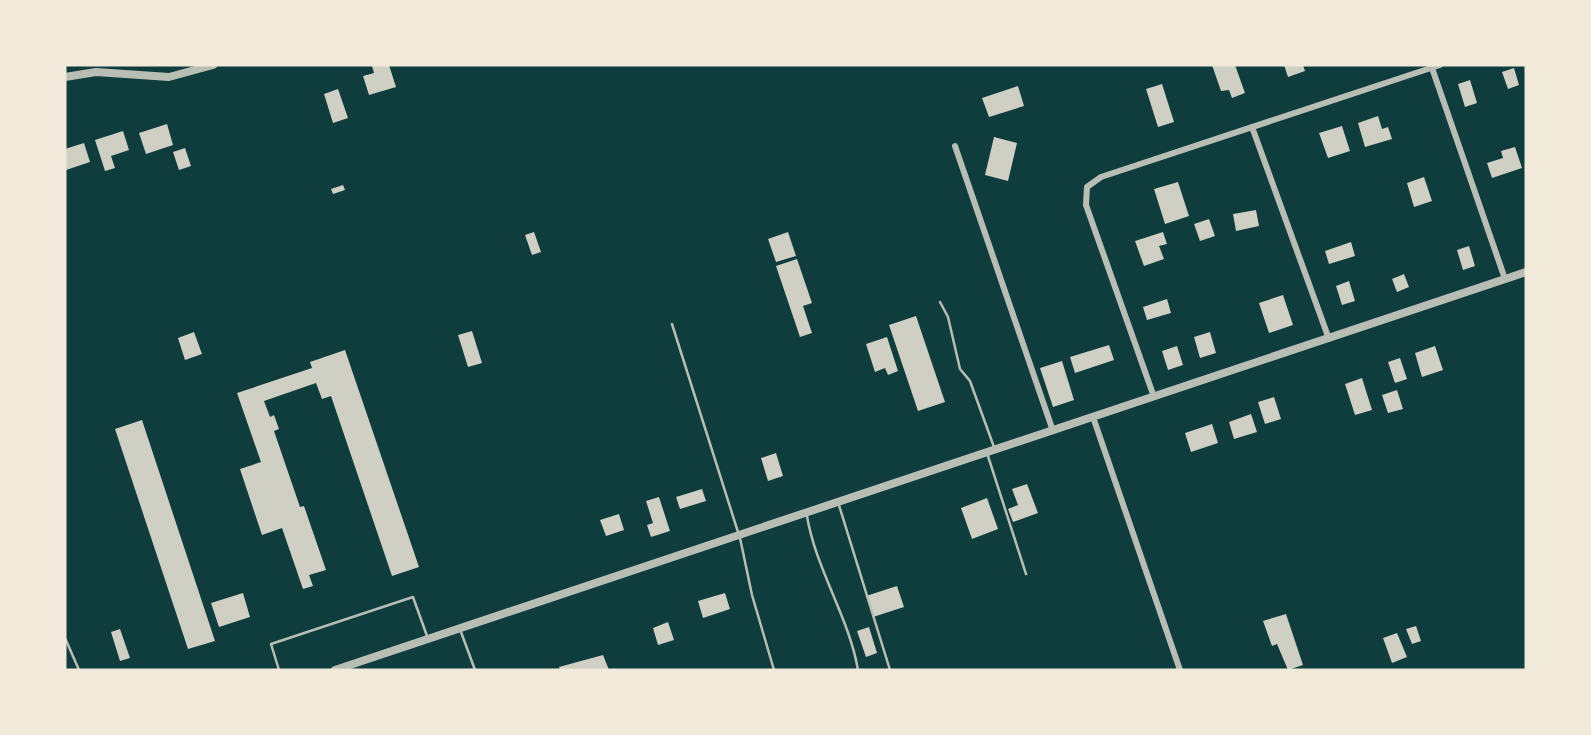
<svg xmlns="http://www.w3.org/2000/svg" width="1591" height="735" font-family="'DM Sans',sans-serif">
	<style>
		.building { fill: #cfcfc3 }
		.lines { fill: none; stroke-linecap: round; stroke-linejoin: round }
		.service { stroke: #b8beb3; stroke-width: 2.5 }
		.minor { stroke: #b8beb3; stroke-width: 6 }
		.tertiary { stroke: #b8beb3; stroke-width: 8 }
	</style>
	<rect width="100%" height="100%" fill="#0f3d3e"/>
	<path class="building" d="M 376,65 L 389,65 L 396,87 L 369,95 L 363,76 L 374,73 L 372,66 Z
		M 1212,65 L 1235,65 L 1245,93 L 1232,98 L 1229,90 L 1221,91 Z
		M 1284,65 L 1303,65 L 1305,71 L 1288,77 Z
		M 1514,68 L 1519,85 L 1508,89 L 1502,72 Z
		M 1470,80 L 1477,103 L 1465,107 L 1458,84 Z
		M 1162,84 L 1174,122 L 1158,127 L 1146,89 Z
		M 1018,86 L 1024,106 L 989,117 L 982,98 Z
		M 338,89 L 348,118 L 333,123 L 324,94 Z
		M 1378,116 L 1382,129 L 1388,127 L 1392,139 L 1365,147 L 1358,123 Z
		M 167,124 L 173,145 L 146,154 L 139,133 Z
		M 1342,126 L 1350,151 L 1328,158 L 1319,133 Z
		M 123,131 L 129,150 L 111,156 L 115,168 L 105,171 L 95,140 Z
		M 994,137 L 1017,143 L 1008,181 L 985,175 Z
		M 84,143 L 90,162 L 66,170 L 65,149 Z
		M 1515,147 L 1522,168 L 1492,178 L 1487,163 L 1503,158 L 1501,151 Z
		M 185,148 L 191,166 L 179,170 L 173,152 Z
		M 1424,177 L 1432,201 L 1414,207 L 1407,183 Z
		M 1178,182 L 1189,216 L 1165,224 L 1154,189 Z
		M 343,185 L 345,190 L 333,194 L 331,189 Z
		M 1256,210 L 1259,226 L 1236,231 L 1233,214 Z
		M 1209,219 L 1215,236 L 1200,241 L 1194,224 Z
		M 534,232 L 541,252 L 532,255 L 525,235 Z
		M 788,232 L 796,256 L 776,262 L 768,239 Z
		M 1163,232 L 1167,244 L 1159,246 L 1164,259 L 1144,266 L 1135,241 Z
		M 1351,242 L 1355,256 L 1329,264 L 1325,251 Z
		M 1469,246 L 1475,266 L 1463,270 L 1457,250 Z
		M 797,259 L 812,303 L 803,306 L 812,333 L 800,337 L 776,266 Z
		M 1404,274 L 1409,287 L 1397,292 L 1392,279 Z
		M 1349,281 L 1355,301 L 1342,305 L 1336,286 Z
		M 1283,295 L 1293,325 L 1269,333 L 1259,303 Z
		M 1167,299 L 1171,313 L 1147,320 L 1143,307 Z
		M 916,316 L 945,402 L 918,411 L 889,325 Z
		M 472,331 L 482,363 L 468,367 L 458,335 Z
		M 194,332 L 202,354 L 185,360 L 178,338 Z
		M 1210,332 L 1216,353 L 1200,358 L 1194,337 Z
		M 887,337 L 898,371 L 888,375 L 885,368 L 875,372 L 866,344 Z
		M 1109,345 L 1114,360 L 1075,373 L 1070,357 Z
		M 1177,346 L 1183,365 L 1168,370 L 1162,351 Z
		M 1435,346 L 1443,370 L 1422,377 L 1415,353 Z
		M 345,350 L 419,567 L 392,576 L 331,396 L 322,399 L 316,383 L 264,401 L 270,417 L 274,415 L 279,429 L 274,431 L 300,507 L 304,506 L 326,570 L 309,575 L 313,586 L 303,589 L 282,528 L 262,535 L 240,469 L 261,462 L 237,393 L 312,368 L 310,362 Z
		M 1400,358 L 1407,379 L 1395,383 L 1388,362 Z
		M 1062,361 L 1074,400 L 1053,407 L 1040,368 Z
		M 1362,378 L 1372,410 L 1355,415 L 1345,384 Z
		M 1397,390 L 1403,409 L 1388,413 L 1382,395 Z
		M 1274,397 L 1281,419 L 1265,424 L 1258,402 Z
		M 1251,414 L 1257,432 L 1234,439 L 1229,422 Z
		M 142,420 L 215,641 L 188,649 L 115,429 Z
		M 1212,424 L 1218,443 L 1191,452 L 1185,433 Z
		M 776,453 L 783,476 L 768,481 L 761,458 Z
		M 1027,484 L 1038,513 L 1013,522 L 1008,509 L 1018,505 L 1012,489 Z
		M 702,489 L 706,501 L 680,509 L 676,497 Z
		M 659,497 L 670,531 L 651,537 L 647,525 L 653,523 L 646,501 Z
		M 987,498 L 998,529 L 972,539 L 961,508 Z
		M 619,514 L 624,530 L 606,536 L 600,520 Z
		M 897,586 L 904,607 L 873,617 L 866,596 Z
		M 243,593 L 250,617 L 219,627 L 211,603 Z
		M 725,593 L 730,609 L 703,618 L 698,601 Z
		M 1286,614 L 1303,665 L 1288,670 L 1277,644 L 1272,646 L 1263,621 Z
		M 668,622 L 674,640 L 658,645 L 653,628 Z
		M 1416,626 L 1421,641 L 1412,644 L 1406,629 Z
		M 869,627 L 877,653 L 866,657 L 857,631 Z
		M 120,629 L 130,658 L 120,661 L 111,632 Z
		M 1397,633 L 1407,657 L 1392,663 L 1383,638 Z
		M 603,655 L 609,670 L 560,670 L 559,667 Z"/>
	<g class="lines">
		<path class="service" d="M 940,302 L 948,317 L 960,369 L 970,381 L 994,447
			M 672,324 L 738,532
			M 987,453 L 1026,574
			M 838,502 L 890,670
			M 807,516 C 816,570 849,617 858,670
			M 740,538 L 752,595 L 774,670
			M 461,632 L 475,670
			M 65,638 L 79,670
			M 279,670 L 271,644 L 413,597 L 427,636"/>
		<path class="minor" d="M 1432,68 L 1505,279
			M 1252,127 L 1329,339
			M 955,146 L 1053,431
			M 1154,397 L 1086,205 L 1087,187 L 1101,177 L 1440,65
			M 1093,417 L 1180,670"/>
		<path class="tertiary" d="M 65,77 L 96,72 L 169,77 L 213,65
			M 335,670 L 1526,272"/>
	</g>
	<rect width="1591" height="735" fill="none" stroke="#f1e9da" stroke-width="133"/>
</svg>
